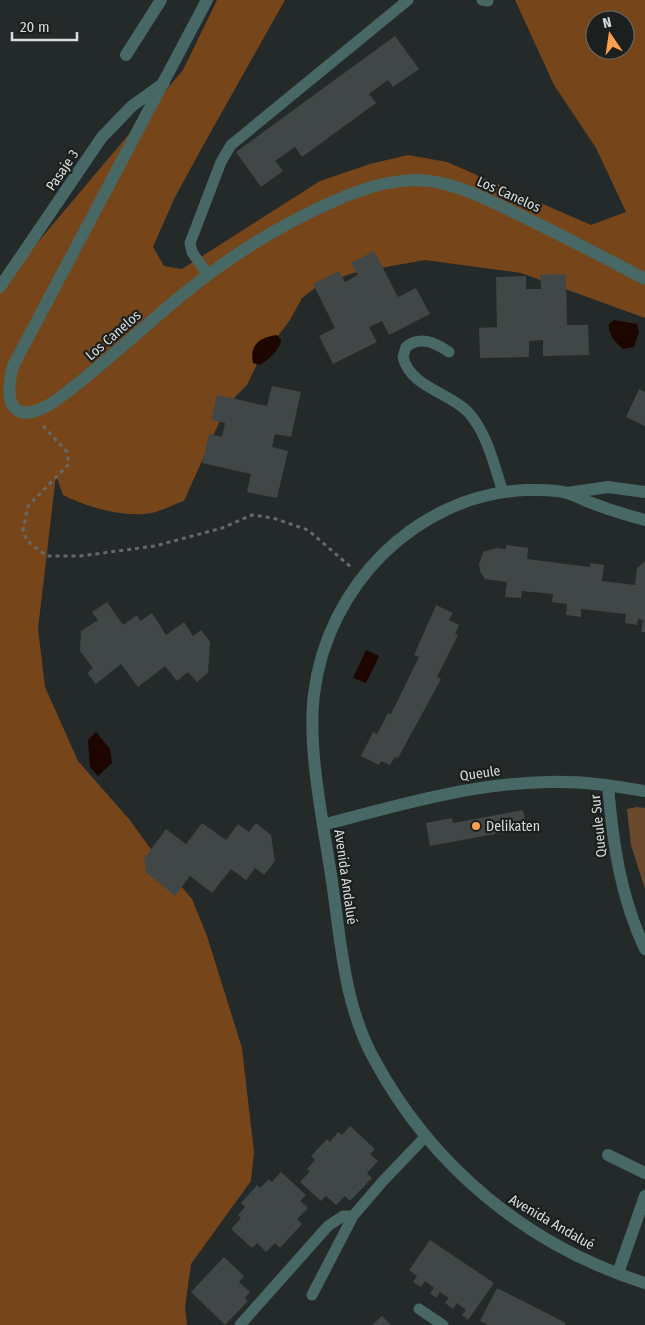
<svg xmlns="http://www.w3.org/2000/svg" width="645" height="1325" font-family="'Fira Sans Condensed',sans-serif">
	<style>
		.green { fill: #6a492c }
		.forest { fill: #76461a; fill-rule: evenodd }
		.water { fill: #1d0600 }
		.building { fill: #414746 }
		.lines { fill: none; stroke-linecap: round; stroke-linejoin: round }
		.path { stroke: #656969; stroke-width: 3; stroke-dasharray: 4 4; stroke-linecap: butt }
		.service { stroke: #476865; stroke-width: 11 }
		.minor { stroke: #476865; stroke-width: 12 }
		.tertiary { stroke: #476865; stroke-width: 12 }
		.poi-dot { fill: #fa9f4e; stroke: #1b201f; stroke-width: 2 }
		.labels { text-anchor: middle; stroke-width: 4.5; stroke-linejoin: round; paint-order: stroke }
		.street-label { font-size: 14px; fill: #d9dcdc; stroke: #1b201f }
		.poi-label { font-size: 14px; fill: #d9dcdc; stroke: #1b201f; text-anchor: start }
	</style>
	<rect width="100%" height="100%" fill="#242929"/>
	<path class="green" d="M 637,807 L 645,808 L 645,889 L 631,845 L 627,809 Z"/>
	<path class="forest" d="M 217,0 L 285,0 L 204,144 L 174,199 L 153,247 L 164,266 L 182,269 L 320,181 L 370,164 L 408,155 L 447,162 L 591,225 L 626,212 L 596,148 L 554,85 L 515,0 L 645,0 L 645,318 L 521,273 L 425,260 L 353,273 L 319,285 L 302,298 L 290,320 L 257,364 L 247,385 L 227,405 L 184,501 C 174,504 162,511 151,513 C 123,518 87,507 63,495 L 56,475 L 38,629 L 45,687 L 78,761 L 129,819 L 158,859 L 192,899 L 207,936 L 242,1048 L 254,1152 L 251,1181 L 191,1264 L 185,1307 L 187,1325 L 0,1325 L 0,287 L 183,70 ZM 595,20 L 625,20 L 625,50 L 595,50 Z"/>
	<path class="water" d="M 614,320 L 637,324 L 639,332 L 634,347 L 623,349 C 615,342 608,335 609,324 Z
		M 277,335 L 281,340 C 281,348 267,362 259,365 L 253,363 C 249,345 260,337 277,335 Z
		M 366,650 L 379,656 L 366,683 L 353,678 Z
		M 96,732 L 110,749 L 112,763 L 98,776 L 90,767 L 88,740 Z"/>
	<path class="building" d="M 395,36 L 419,69 L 393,87 L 388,80 L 369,94 L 376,103 L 302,157 L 295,147 L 275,161 L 283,171 L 261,187 L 236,152 Z
		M 374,251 L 398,297 L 416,288 L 430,314 L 389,335 L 382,321 L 369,327 L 377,342 L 333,364 L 319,336 L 335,328 L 313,284 L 339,271 L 345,282 L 358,275 L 351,263 Z
		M 566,274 L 567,325 L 588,325 L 589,355 L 543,356 L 543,340 L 529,341 L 529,357 L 480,358 L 479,328 L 497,327 L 496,277 L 526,276 L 526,289 L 541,289 L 540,275 Z
		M 272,386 L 301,392 L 291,437 L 275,434 L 272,447 L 288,451 L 277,498 L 247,492 L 251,474 L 202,463 L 209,434 L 222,437 L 225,423 L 211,420 L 217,395 L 267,406 Z
		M 639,389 L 645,392 L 645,426 L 626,417 Z
		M 506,545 L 528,548 L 527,559 L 590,567 L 591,563 L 604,565 L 602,581 L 635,585 L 637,568 L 645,561 L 645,632 L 641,632 L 643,620 L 638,619 L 637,625 L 625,623 L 626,614 L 581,609 L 581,617 L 566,615 L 567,604 L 552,602 L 553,594 L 522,591 L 521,598 L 505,597 L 507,582 L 485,579 L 480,571 L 479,564 L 483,552 L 496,548 L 506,549 Z
		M 107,602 L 123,625 L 137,615 L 140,621 L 152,613 L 166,635 L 184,622 L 193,636 L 201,630 L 210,642 L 208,673 L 197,682 L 188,672 L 177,681 L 165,666 L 138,687 L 121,664 L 96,684 L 87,673 L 93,668 L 80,651 L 81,631 L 98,620 L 92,612 Z
		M 436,605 L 453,613 L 449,620 L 459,625 L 455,634 L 458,635 L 437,677 L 441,679 L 398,758 L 395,757 L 390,765 L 381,761 L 379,765 L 361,756 L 373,732 L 377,734 L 388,713 L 391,714 L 419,657 L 414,655 Z
		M 523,810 L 527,828 L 430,846 L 426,823 L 452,818 L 453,823 Z
		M 202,823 L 226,840 L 238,824 L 249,832 L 256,823 L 271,835 L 275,861 L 264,875 L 255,868 L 246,880 L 231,869 L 212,893 L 190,876 L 175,896 L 146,872 L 144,859 L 166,829 L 186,844 Z
		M 350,1126 L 375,1149 L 370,1154 L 378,1161 L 367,1173 L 372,1178 L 350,1201 L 345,1196 L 336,1205 L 326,1196 L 321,1201 L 300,1182 L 310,1171 L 307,1169 L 315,1160 L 311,1156 L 327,1139 L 330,1142 L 338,1132 L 342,1135 Z
		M 281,1172 L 306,1195 L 300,1201 L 308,1208 L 297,1219 L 302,1224 L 280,1248 L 275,1243 L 266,1252 L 257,1243 L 252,1248 L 231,1229 L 241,1218 L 238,1215 L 245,1207 L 241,1203 L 257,1185 L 260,1188 L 269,1179 L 272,1182 Z
		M 430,1240 L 494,1283 L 468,1320 L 462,1315 L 466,1310 L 457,1303 L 453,1309 L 445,1303 L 449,1298 L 440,1292 L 436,1298 L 430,1293 L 434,1288 L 425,1281 L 421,1287 L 413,1282 L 417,1276 L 409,1270 Z
		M 224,1257 L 244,1276 L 239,1282 L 250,1292 L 245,1298 L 248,1301 L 225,1325 L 191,1292 Z
		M 497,1288 L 566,1323 L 565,1325 L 488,1325 L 480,1321 Z
		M 382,1316 L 391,1325 L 372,1325 Z"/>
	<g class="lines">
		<path class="path" d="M 43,426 L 67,452 L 69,464 L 28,506 L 23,530 L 27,541 L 47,556 L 80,556 L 155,546 L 222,528 L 252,515 L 273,518 L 308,530 L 352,568"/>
		<path class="service" d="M 482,0 L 488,1
			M 208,275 L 192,252 L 190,243 L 221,162 L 231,145 L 408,0
			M 449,352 C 436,343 420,335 406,347 L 403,357 C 410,387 449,392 468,412 C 488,434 494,466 503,492
			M 312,1295 L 353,1216 L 383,1181 L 426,1136
			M 419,1309 L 443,1325
			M 240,1325 L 328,1226 L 343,1216 L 353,1216"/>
		<path class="minor" d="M 126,55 L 161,0
			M 0,287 L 102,137 L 132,106 L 164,83
			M 608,786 C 613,843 620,896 645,949
			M 323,825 C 398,805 473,783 550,782 C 582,781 614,786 645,791
			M 608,1155 L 645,1173
			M 618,1273 L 645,1196"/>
		<path class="tertiary" d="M 207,0 L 13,366 C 0,418 25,424 62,396 C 103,365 141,329 181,296 C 227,258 278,226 332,202 C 363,188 396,177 430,181 C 459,185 487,199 513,212 C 558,233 601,256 645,279
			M 567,493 L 608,487 L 645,492
			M 645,520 C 626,515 607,509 589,502 C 582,499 574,495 567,493 C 554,489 539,490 526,490 C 415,495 327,587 314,694 C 307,749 324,826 332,882 C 341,942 344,1005 374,1059 C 432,1167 528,1246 645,1283"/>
	</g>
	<circle class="poi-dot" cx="476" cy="826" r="5"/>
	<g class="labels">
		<g class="street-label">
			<text transform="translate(62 170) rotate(-56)" y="5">Pasaje 3</text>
			<text transform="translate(509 194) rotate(24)" y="5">Los Canelos</text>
			<text transform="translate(113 335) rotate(-41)" y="5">Los Canelos</text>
			<text transform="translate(480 773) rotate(-8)" y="5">Queule</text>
			<text transform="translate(598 826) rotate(-96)" y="5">Queule Sur</text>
			<text transform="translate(346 877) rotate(82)" y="5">Avenida Andalué</text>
			<text transform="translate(552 1222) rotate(30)" y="5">Avenida Andalué</text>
		</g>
		<g class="poi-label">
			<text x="486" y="831">Delikaten</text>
		</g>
	</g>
	<g transform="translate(610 35) rotate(347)"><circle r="24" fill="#1b201f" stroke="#676b6b"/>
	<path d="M0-4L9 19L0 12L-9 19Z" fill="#fa9f4e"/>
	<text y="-8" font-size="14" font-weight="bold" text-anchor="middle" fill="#d9dcdc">N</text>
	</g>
	<path d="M12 32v8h65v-8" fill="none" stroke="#d9dcdc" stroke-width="2.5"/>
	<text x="20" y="32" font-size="15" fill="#d9dcdc" stroke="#1b201f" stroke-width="4" paint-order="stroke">20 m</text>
</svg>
